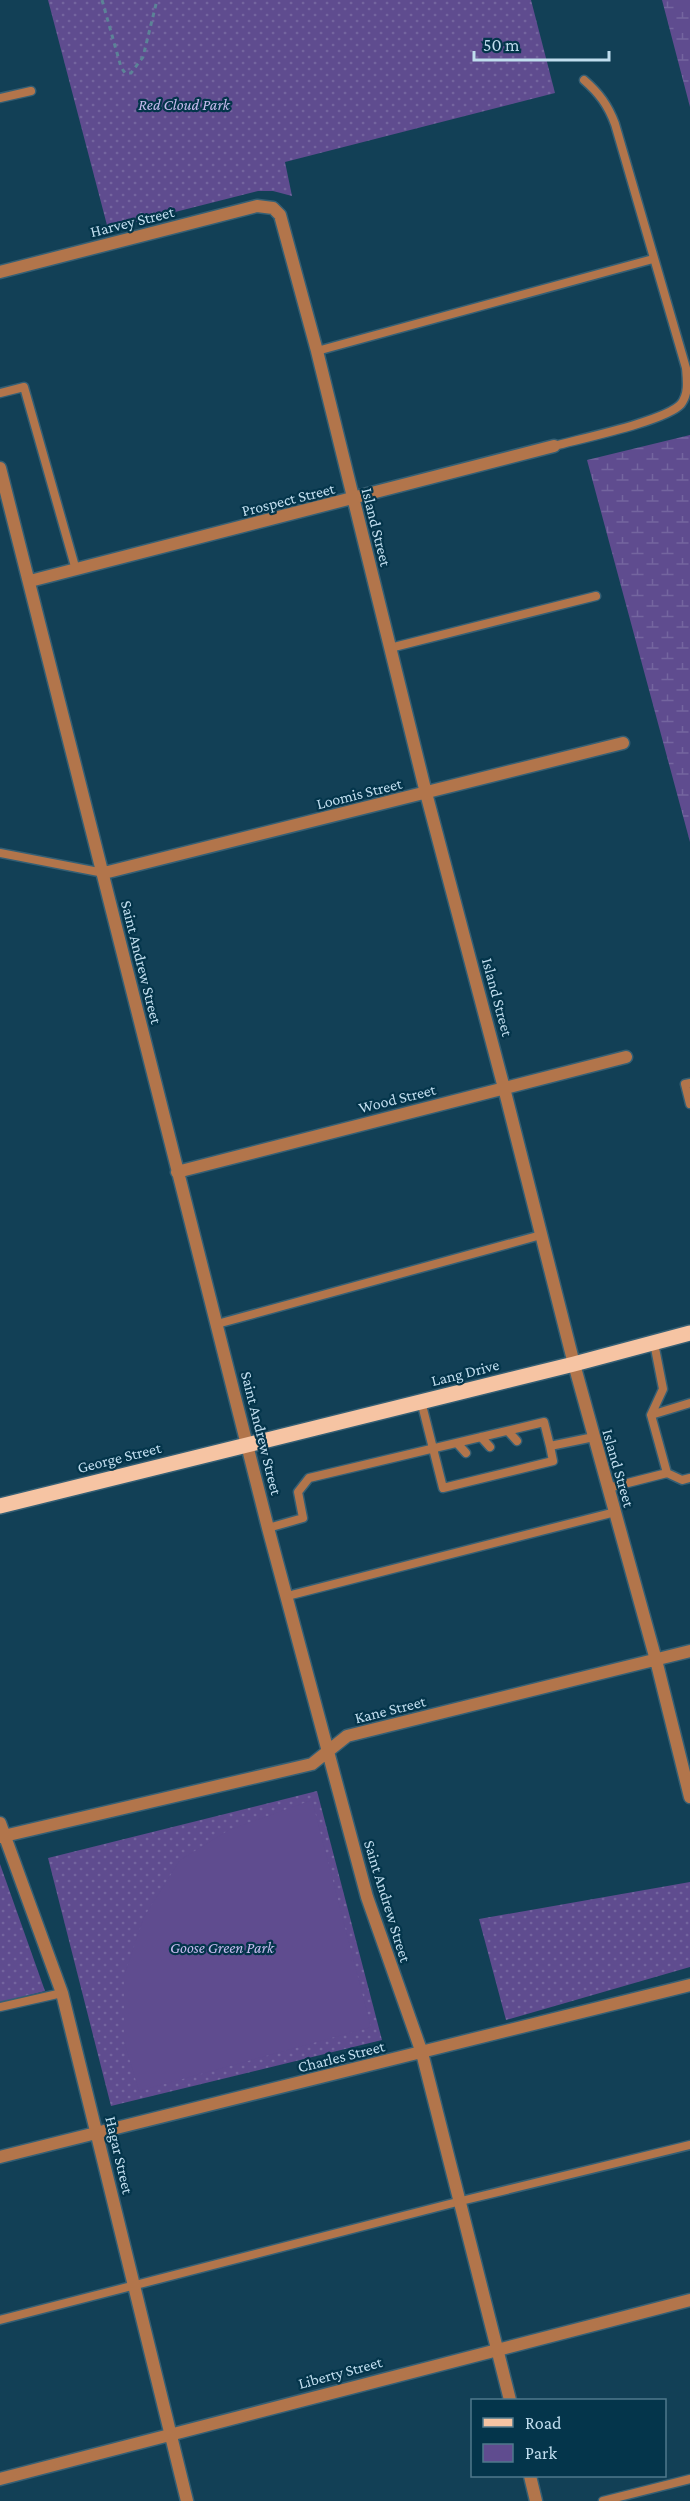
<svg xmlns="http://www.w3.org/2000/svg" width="690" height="2501" font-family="'Crimson Pro',serif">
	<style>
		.green { fill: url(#green-dots) }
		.wetland { fill: url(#wetland-marsh) }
		.pitch { fill: #5f4c8f }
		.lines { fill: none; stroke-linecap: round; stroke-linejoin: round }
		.lane-casing { stroke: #355f74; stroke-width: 11 }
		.street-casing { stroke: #355f74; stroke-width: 15 }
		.primary-casing { stroke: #355f74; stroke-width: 18 }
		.path { stroke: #5c8397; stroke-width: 3; stroke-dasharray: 4.5 4.5; stroke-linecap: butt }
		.lane { stroke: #b2754b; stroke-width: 8 }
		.street { stroke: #b2754b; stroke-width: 12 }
		.primary { stroke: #f6c4a3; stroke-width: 15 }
		.labels { text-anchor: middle; stroke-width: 4.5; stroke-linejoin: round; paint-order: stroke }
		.park-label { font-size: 16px; font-style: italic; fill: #c5baed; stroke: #04354b }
		.street-label { font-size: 16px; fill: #c0ddee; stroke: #04354b }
	</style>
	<defs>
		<pattern id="green-dots" width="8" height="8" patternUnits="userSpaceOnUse" patternTransform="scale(1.5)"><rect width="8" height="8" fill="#5f4c8f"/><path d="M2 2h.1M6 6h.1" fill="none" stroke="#74659f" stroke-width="1.8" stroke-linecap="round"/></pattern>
		<pattern id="wetland-marsh" width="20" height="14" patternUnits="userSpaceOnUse" patternTransform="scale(1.5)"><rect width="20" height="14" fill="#5f4c8f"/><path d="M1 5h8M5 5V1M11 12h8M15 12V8" fill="none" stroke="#74659f"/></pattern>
	</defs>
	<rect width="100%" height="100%" fill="#124056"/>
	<path class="green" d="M 48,0 L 531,0 L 555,93 L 285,162 L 292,196 L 273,191 L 258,191 L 108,229 Z
		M 317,1791 L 382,2040 L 111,2106 L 48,1858 Z
		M 0,1864 L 45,1991 L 0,2003 Z
		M 690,1882 L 690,1967 L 506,2020 L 479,1919 Z"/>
	<path class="wetland" d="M 662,0 L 690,0 L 690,107 Z
		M 690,435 L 690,842 L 587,460 Z"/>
	<path class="pitch" d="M 312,1800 L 371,2027 L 139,2091 L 124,2041 L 124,1976 L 144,1917 L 180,1860 L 229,1830 Z"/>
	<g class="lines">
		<defs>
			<path id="lane" d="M 0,98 L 31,91
				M 317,351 L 653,259
				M 0,393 L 24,387 L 76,570
				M 554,446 C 579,439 666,421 681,404 C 689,394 687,380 686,368 L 615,124 C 608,105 599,93 584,80
				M 390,648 L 596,596
				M 0,853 L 104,873
				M 690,1083 L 685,1084 L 690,1104
				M 217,1324 L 541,1235
				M 421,1401 L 443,1488 L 553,1461 L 550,1446
				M 651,1415 L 690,1403
				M 508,1431 L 517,1441
				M 481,1437 L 490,1447
				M 457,1443 L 466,1453
				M 667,1473 L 682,1480 L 690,1478
				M 608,1488 L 667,1473 L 651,1415 L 663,1389 L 654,1343
				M 268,1528 L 303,1518 L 298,1492 L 309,1478 L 544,1422 L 550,1446 L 594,1437
				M 287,1596 L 615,1512
				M 0,2007 L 62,1993
				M 0,2320 L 461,2201 L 690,2145
				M 603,2501 L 690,2479"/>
			<path id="street" d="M 0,272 L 257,206 L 273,208 L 280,215 L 317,351 L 426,793 L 504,1088 L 574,1364 L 656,1660 L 690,1797
				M 0,468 L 268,1528 L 367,1897 L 422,2053 L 510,2400
				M 30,581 L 554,446
				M 104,873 L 623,743
				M 177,1172 L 626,1057
				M 0,1823 L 62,1993 L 187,2501
				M 0,1837 L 312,1764 L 347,1736 L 690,1651
				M 0,2157 L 690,1985
				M 530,2476 L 536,2501
				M 0,2479 L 690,2300"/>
			<path id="primary" d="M 0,1506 L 574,1364 L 690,1333"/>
		</defs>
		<use href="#lane" class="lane-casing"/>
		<use href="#street" class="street-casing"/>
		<use href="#primary" class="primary-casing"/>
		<path class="path" d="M 102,0 L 121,67 L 125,73 L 131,73 L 143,57 L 157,0"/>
		<use href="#lane" class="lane"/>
		<use href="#street" class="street"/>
		<use href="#primary" class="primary"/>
	</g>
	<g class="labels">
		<g class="park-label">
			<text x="184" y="110">Red Cloud Park</text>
			<text x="222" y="1953">Goose Green Park</text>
		</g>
		<g class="street-label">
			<text transform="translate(132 221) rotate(-14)" y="6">Harvey Street</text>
			<text transform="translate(288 499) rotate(-14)" y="6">Prospect Street</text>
			<text transform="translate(377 527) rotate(76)" y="6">Island Street</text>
			<text transform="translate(359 793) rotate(-14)" y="6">Loomis Street</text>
			<text transform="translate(142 962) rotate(76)" y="6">Saint Andrew Street</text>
			<text transform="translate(498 997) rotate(75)" y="6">Island Street</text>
			<text transform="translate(397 1098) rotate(-14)" y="6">Wood Street</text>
			<text transform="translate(465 1372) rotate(-14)" y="6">Lang Drive</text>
			<text transform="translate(262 1433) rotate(76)" y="6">Saint Andrew Street</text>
			<text transform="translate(119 1457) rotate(-14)" y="6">George Street</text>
			<text transform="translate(619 1468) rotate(74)" y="6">Island Street</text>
			<text transform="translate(390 1709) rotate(-14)" y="6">Kane Street</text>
			<text transform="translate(388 1901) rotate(73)" y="6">Saint Andrew Street</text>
			<text transform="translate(341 2056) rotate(-14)" y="6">Charles Street</text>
			<text transform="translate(120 2155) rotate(77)" y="6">Hagar Street</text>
			<text transform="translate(340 2372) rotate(-15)" y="6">Liberty Street</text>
		</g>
	</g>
	<rect x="471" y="2399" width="195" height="78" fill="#04354b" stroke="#4f788c" stroke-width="1.5"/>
	<rect x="483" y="2418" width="30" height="9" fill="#f6c4a3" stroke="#4f788c" stroke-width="1.5"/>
	<text x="525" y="2429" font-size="18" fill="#c0ddee">Road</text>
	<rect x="483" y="2444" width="30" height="18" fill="#5f4c8f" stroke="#4f788c" stroke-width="1.5"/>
	<text x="525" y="2459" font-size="18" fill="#c0ddee">Park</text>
	<path d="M474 51v9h135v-9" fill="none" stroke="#c0ddee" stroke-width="3"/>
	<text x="483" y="51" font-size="18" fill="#c0ddee" stroke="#04354b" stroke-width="4.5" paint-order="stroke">50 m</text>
</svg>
